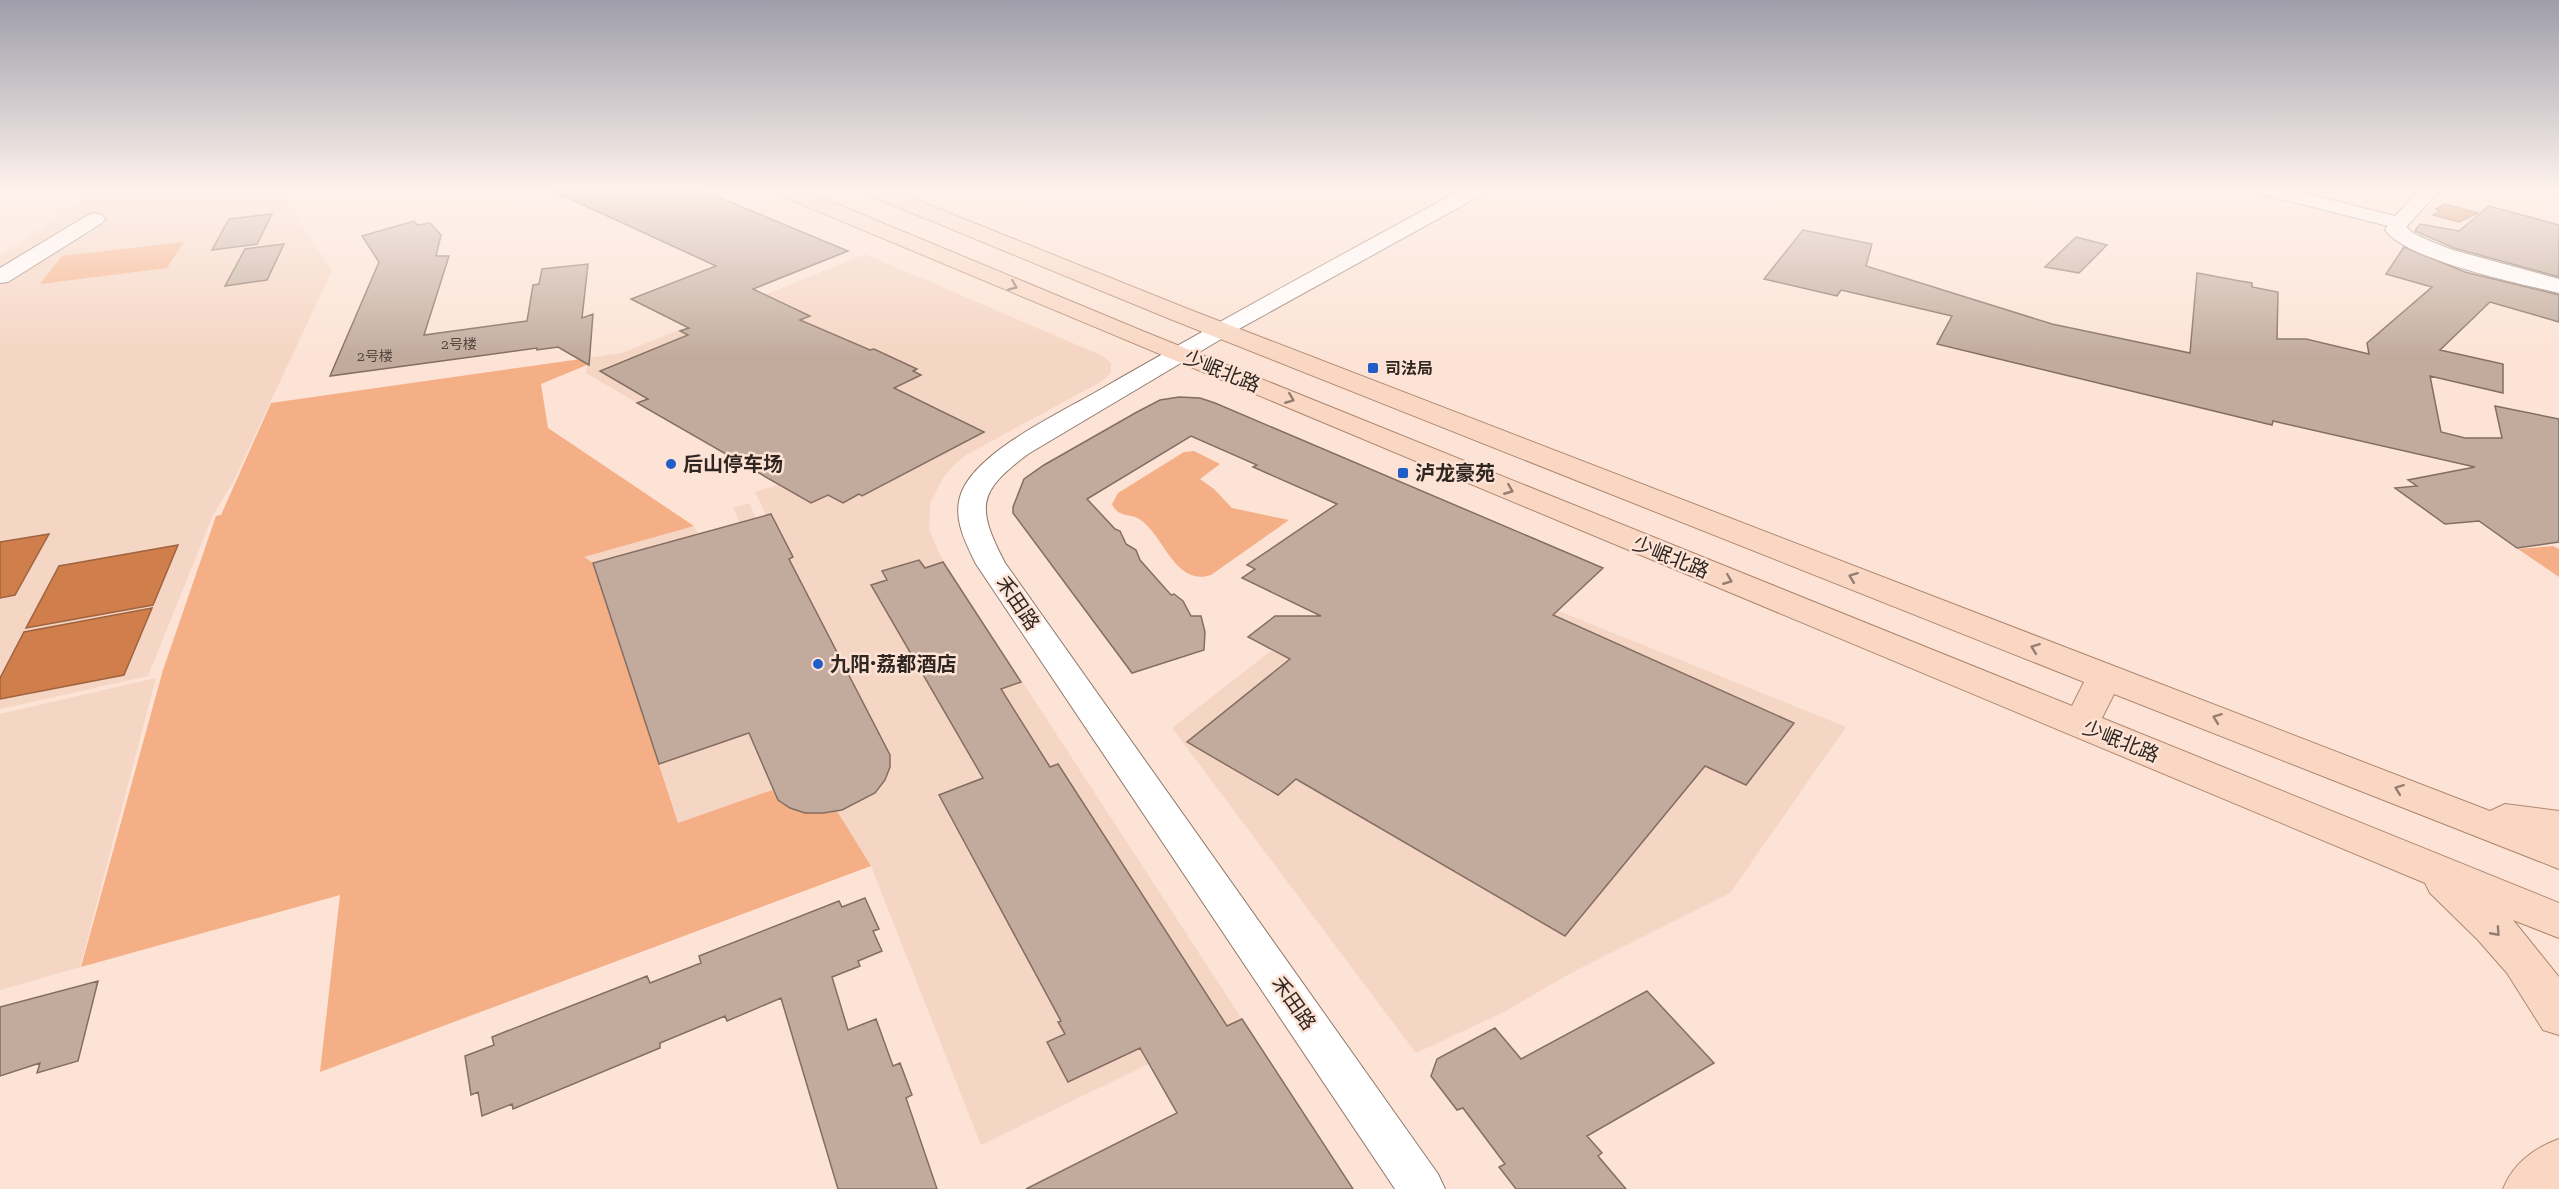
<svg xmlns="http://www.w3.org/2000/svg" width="2559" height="1189" font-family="'Roboto Serif','Noto Sans SC',serif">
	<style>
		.built { fill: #f5d5c3 }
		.green { fill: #f5af86 }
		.water { fill: #cf7e4c; stroke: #9f643f; stroke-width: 1.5 }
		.building { fill: #c2ab9d; stroke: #836e61; stroke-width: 1.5 }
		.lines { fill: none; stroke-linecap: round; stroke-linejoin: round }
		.street-casing { stroke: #8f796d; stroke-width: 2 }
		.secondary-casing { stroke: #8f796d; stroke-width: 2 }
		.primary-casing { stroke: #b08870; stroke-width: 2 }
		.street { fill: #fff; fill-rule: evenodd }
		.secondary { fill: #fff; fill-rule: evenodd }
		.primary { fill: #f9d7c3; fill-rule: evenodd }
		.oneway { stroke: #947e72 }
		.poi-dot { fill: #215dc9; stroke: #fce3d5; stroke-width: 2 }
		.labels { text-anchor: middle; stroke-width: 5; stroke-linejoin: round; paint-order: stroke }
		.far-number-label { font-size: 14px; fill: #544740 }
		.far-poi-label { font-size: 16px; font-weight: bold; fill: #2f2621; stroke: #fce3d5; text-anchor: start }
		.street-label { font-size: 20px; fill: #2f2621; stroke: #fce3d5 }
		.poi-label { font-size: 20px; font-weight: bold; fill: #2f2621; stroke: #fce3d5; text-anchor: start }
	</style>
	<rect width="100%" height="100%" fill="#fce3d5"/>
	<path class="built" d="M 98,190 L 278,190 L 332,270 L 233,482 L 213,515 L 148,676 L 0,709 L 0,256 Z
		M 865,254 L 1103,356 L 1111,363 L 1111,372 L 1104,380 L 966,455 L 953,466 L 943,478 L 930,503 L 929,530 L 941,557 L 1242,1019 L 981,1145 L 871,866 L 837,811 L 805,813 L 790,808 L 778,800 L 772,790 L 678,823 L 593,564 L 583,557 L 694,526 L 698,534 L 740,523 L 733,508 L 749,503 L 756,518 L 766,515 L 755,492 L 778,485 L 586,373 L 588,358 L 622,353 Z
		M 1403,548 L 1846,727 L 1730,893 L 1571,973 L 1504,1012 L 1416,1053 L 1172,728 Z
		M 156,678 L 80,967 L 0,990 L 0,714 Z"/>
	<path class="green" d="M 184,242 L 167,268 L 40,284 L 62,256 Z
		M 588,358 L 587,365 L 541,384 L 548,428 L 694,526 L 584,557 L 593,563 L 678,823 L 772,790 C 786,814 811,816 837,811 L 871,866 L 320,1072 L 340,895 L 81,967 L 163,670 L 216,516 L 221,515 L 271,403 Z
		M 1194,451 L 1220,464 L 1200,479 L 1214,489 L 1232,508 L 1289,520 L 1211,575 C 1174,587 1164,534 1139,519 C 1129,513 1118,518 1112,504 L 1118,493 L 1184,452 Z
		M 2553,546 L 2559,549 L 2559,577 L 2518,549 Z"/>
	<path class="water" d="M 2444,204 L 2445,204 L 2478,213 L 2459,222 L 2433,215 L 2439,211 L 2436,209 Z
		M 49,534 L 15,595 L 0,598 L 0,542 Z
		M 178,545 L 153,605 L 26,628 L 59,566 Z
		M 152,608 L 124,675 L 0,699 L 0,678 L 24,632 Z"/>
	<path class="building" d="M 551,190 L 701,190 L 848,251 L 753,289 L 810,316 L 800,320 L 870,350 L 874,349 L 917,369 L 913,371 L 921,375 L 894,388 L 984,432 L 862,496 L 859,494 L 843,503 L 828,495 L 811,503 L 637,403 L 648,399 L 600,371 L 688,335 L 680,331 L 689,328 L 631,299 L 716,266 Z
		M 2489,206 L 2559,225 L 2559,277 L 2454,248 L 2415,231 L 2420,224 L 2459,231 Z
		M 272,214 L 257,244 L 212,250 L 229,219 Z
		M 414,221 L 417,225 L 430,223 L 441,235 L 436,256 L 449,256 L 424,335 L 527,321 L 533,285 L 539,284 L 542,269 L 588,264 L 582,318 L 593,314 L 589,365 L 558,347 L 537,350 L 537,348 L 330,376 L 379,262 L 362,236 Z
		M 1803,230 L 1872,244 L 1866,266 L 2052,324 L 2190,353 L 2197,273 L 2240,281 L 2252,283 L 2252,287 L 2278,292 L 2277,339 L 2306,339 L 2369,354 L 2367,343 L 2432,287 L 2386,274 L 2404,247 L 2465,272 L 2559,295 L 2559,322 L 2490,302 L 2440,350 L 2503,364 L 2503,393 L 2430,376 L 2441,432 L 2465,438 L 2502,438 L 2495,406 L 2559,419 L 2559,542 L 2517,548 L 2479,521 L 2445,524 L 2395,488 L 2417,486 L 2408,480 L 2475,467 L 2273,421 L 2272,425 L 1937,344 L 1952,316 L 1841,290 L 1837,296 L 1764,279 Z
		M 2076,237 L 2107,245 L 2079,273 L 2045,267 Z
		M 284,244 L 267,280 L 225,286 L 245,249 Z
		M 1179,397 L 1200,398 L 1215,403 L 1603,568 L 1553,615 L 1794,723 L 1746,785 L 1705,766 L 1565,936 L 1296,779 L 1278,795 L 1187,742 L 1290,659 L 1248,637 L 1275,616 L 1321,616 L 1242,578 L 1255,569 L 1247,565 L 1337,504 L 1253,467 L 1257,465 L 1191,436 L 1087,499 L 1115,529 L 1120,531 L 1126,544 L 1136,550 L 1140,560 L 1171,595 L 1174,594 L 1183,601 L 1191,616 L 1201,616 L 1205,632 L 1204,650 L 1132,673 L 1013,513 L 1013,507 L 1024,479 L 1044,465 L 1137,412 L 1160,400 Z
		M 771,514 L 793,557 L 789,559 L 890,755 L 890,767 L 885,780 L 875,793 L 842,810 L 823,813 L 805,813 L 790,808 L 778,800 L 749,733 L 659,764 L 593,563 Z
		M 919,560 L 925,568 L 943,562 L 1021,682 L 1001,689 L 1050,767 L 1058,764 L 1227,1026 L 1242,1019 L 1353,1189 L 1026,1189 L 1177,1113 L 1140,1048 L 1068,1082 L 1047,1042 L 1065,1034 L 1058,1022 L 1061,1021 L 939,795 L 983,778 L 871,585 L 887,580 L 882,571 Z
		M 865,898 L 879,929 L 873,931 L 882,951 L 858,961 L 860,966 L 832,977 L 848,1030 L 876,1019 L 893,1066 L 900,1063 L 912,1095 L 906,1098 L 937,1189 L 838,1189 L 781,998 L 727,1021 L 725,1016 L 660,1043 L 660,1048 L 513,1109 L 512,1104 L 482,1116 L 478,1092 L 471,1095 L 465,1056 L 494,1045 L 492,1037 L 647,976 L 650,983 L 701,963 L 699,956 L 839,901 L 842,907 Z
		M 98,981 L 78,1061 L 37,1073 L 40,1063 L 0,1076 L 0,1007 Z
		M 1647,991 L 1714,1063 L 1587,1136 L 1602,1153 L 1598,1156 L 1626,1189 L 1516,1189 L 1499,1167 L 1505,1164 L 1463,1108 L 1457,1110 L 1431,1076 L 1437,1059 L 1495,1028 L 1521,1059 Z"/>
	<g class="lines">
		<defs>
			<path id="street" d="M 1461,190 L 1485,190 L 1483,194 L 1228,335 L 1028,454 C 977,492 976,507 1005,563 L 1438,1174 L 1445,1189 L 1395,1189 L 976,564 C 964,540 950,513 964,487 C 985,447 1064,411 1103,388 C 1221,320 1341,255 1461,190 Z
				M 2259,190 L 2292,190 L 2395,216 L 2420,190 L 2440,190 L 2408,225 L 2403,234 L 2389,234 L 2386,230 L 2388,226 L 2261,194 Z
				M 95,213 L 102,215 L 105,219 L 102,223 L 8,282 L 0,283 L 0,268 L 88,215 Z"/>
			<path id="secondary" d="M 2396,223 L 2404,225 L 2413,233 L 2430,241 L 2453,250 L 2559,279 L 2559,293 C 2521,284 2406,260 2385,230 L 2388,225 Z"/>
			<path id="primary" d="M 774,190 L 803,190 L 1145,332 L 2072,706 L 2084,682 L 1170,319 L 866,194 L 863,190 L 892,190 L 1188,309 L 2490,811 L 2505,804 L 2559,811 L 2559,869 L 2114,694 L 2102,718 L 2559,903 L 2559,938 L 2513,920 L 2559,977 L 2559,1035 L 2543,1030 L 2507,973 L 2478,940 L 2430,893 L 2425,883 L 777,194 Z
				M 2559,1139 L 2559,1189 L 2503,1189 C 2513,1164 2534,1148 2559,1139 Z"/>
		</defs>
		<use href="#street" class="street-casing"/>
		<use href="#secondary" class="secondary-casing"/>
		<use href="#primary" class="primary-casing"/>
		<use href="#street" class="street"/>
		<use href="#secondary" class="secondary"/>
		<use href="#primary" class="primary"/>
	</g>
	<defs><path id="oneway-chevron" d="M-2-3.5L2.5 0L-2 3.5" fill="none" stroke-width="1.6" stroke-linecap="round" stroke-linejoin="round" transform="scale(1.5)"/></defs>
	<g class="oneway">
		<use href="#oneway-chevron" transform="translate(1013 286) rotate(23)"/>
		<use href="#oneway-chevron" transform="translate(1290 399) rotate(22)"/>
		<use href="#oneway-chevron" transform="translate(1509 490) rotate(22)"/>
		<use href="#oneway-chevron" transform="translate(1853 577) rotate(-159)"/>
		<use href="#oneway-chevron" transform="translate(1728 580) rotate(22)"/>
		<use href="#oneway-chevron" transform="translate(2035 648) rotate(-159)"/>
		<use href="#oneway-chevron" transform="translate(2217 718) rotate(-159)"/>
		<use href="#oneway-chevron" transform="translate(2399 789) rotate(-159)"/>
		<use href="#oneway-chevron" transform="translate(2496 932) rotate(48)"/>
	</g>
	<linearGradient id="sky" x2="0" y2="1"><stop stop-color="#9e9eaa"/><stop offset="0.53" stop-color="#fef2ec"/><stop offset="1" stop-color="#fef2ec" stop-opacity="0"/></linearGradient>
	<rect width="2559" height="357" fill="url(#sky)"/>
	<g class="poi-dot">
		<rect x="1367" y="362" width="12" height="12" rx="3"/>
		<circle cx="671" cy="464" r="6"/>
		<rect x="1397" y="467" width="12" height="12" rx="3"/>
		<circle cx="818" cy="664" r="6"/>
	</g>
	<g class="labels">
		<g class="far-number-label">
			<text x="459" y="349">2号楼</text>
			<text x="375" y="361">2号楼</text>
		</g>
		<g class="far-poi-label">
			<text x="1385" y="374">司法局</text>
		</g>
		<g class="street-label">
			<text transform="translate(1222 371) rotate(22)" y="7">少岷北路</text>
			<text transform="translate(1671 557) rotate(22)" y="7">少岷北路</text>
			<text transform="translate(1018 603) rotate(56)" y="7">禾田路</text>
			<text transform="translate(2121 741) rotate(22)" y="7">少岷北路</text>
			<text transform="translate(1294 1003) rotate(55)" y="7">禾田路</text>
		</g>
		<g class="poi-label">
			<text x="683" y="471">后山停车场</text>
			<text x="1415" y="480">泸龙豪苑</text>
			<text x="830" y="671">九阳·荔都酒店</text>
		</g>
	</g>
</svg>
